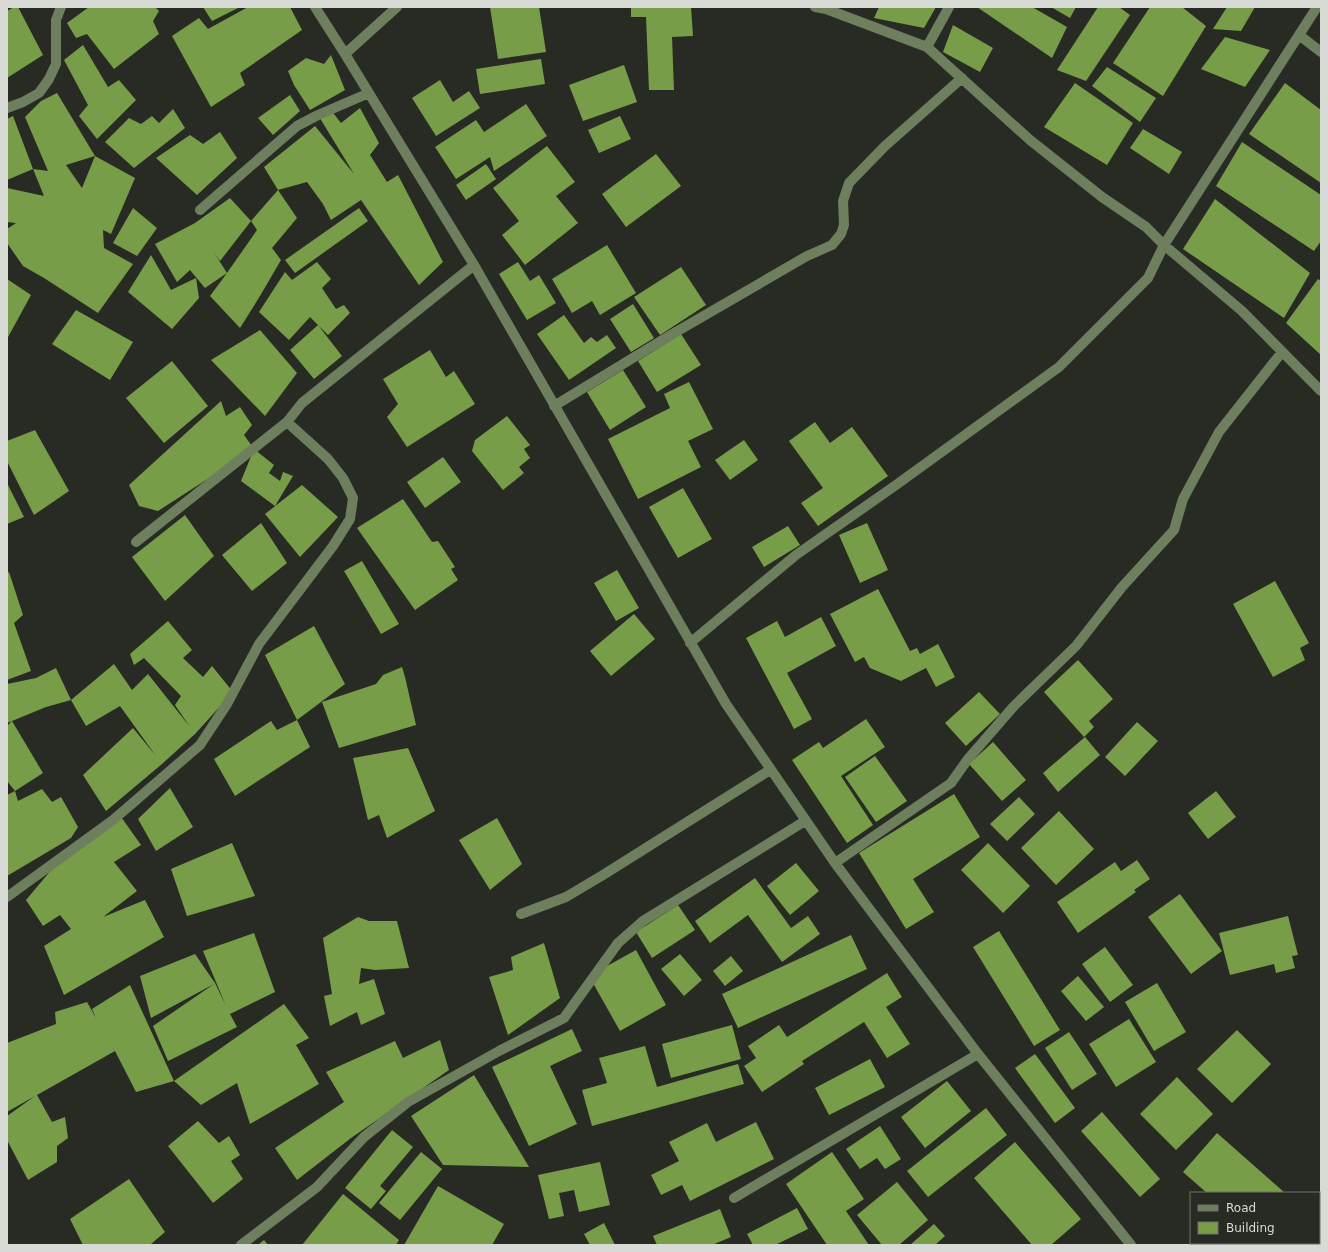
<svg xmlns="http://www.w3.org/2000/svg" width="1328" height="1252" font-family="'DejaVu Sans',sans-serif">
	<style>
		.building { fill: #789d48; fill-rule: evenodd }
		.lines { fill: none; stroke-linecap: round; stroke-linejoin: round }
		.minor { stroke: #6e7f5d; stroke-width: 10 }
	</style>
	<rect width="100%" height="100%" fill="#282b24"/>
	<path class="building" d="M 14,7 L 18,7 L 43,55 L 7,78 L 7,11 Z
		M 89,7 L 155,7 L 159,11 L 153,21 L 159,34 L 114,69 L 87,34 L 76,38 L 67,23 Z
		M 203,7 L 240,7 L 212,21 Z
		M 248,7 L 290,7 L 302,30 L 240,73 L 245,85 L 211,107 L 172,36 L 199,18 L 208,29 Z
		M 490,7 L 539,7 L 546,52 L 498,59 Z
		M 631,7 L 691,7 L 693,36 L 672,37 L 674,90 L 649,90 L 646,17 L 631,17 Z
		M 879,7 L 936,7 L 924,28 L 874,18 Z
		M 977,7 L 1032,7 L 1067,27 L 1052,58 Z
		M 1051,7 L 1076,7 L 1070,18 Z
		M 1098,7 L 1119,7 L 1130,15 L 1086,81 L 1057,70 Z
		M 1150,7 L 1182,7 L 1206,26 L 1163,96 L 1113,63 Z
		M 1227,7 L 1255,7 L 1241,31 L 1213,29 Z
		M 953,25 L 993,48 L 980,72 L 943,52 Z
		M 1225,37 L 1270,50 L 1245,87 L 1201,69 Z
		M 83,45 L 108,87 L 119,80 L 136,100 L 97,139 L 79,116 L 88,105 L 64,60 Z
		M 331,55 L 345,90 L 310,110 L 294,85 L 288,71 L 306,58 L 324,64 Z
		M 541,59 L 545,84 L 480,94 L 476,69 Z
		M 624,65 L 637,102 L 583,121 L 569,85 Z
		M 1107,67 L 1156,98 L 1140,122 L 1092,86 Z
		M 440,80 L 453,102 L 469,91 L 480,108 L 436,136 L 412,98 Z
		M 1075,83 L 1133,123 L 1107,165 L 1044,127 Z
		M 1285,83 L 1321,110 L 1321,183 L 1249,134 Z
		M 57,93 L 95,156 L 135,178 L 111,234 L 103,230 L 104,248 L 133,264 L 98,313 L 44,278 L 23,266 L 7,243 L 7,229 L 16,223 L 7,222 L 7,188 L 44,196 L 33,169 L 48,171 L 25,117 L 41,101 ZM 95,156 L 82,188 L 66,165 Z
		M 290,95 L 300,111 L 273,135 L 258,118 Z
		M 526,104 L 547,136 L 494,171 L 490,157 L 456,179 L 435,147 L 476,120 L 484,132 Z
		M 360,108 L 379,143 L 370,155 L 387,182 L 398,175 L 443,262 L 419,285 L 361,200 L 331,220 L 323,204 L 307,182 L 278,190 L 297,218 L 272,248 L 281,260 L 260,296 L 240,328 L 210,296 L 227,273 L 205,288 L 190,270 L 177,282 L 155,244 L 195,223 L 230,198 L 251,221 L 220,261 L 213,251 L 227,273 L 257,230 L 251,221 L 278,190 L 264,167 L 315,126 L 354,174 L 318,115 L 330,109 L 341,123 Z
		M 173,109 L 185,128 L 134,168 L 105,142 L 129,118 L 141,124 L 152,116 L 159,123 Z
		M 13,116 L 33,169 L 7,180 L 7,119 Z
		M 620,116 L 631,139 L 599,153 L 588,130 Z
		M 1143,129 L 1182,152 L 1169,174 L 1130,148 Z
		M 220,132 L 237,158 L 197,195 L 156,158 L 190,135 L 203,144 Z
		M 1242,142 L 1321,195 L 1321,241 L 1314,251 L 1216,186 Z
		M 547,146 L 575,182 L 556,196 L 578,223 L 525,265 L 502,235 L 519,221 L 493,188 Z
		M 656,154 L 681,186 L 626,227 L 602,194 Z
		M 486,164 L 496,179 L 466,200 L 456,185 Z
		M 1215,199 L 1310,273 L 1284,318 L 1183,249 Z
		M 133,208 L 157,228 L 137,256 L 113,243 Z
		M 359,208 L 368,221 L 295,273 L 285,260 Z
		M 607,245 L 636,293 L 600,315 L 592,301 L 572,313 L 552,279 Z
		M 151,255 L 171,290 L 196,278 L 199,298 L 172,329 L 128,292 Z
		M 317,262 L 331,279 L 322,288 L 336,309 L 344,305 L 350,313 L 328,335 L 318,325 L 342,356 L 314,379 L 290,350 L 318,325 L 310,317 L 289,340 L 259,312 L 285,272 L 292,280 Z
		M 518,262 L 530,281 L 539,275 L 556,303 L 527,320 L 499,274 Z
		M 681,267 L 706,305 L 660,335 L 634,297 Z
		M 7,279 L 31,295 L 7,339 Z
		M 1318,279 L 1321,281 L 1321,355 L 1286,323 Z
		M 633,304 L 654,338 L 631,352 L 610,319 Z
		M 76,310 L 133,342 L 110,380 L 52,344 Z
		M 564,315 L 584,343 L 591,337 L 597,342 L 607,335 L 616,348 L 569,380 L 537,334 Z
		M 260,330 L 297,373 L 265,416 L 211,360 Z
		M 681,334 L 701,365 L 657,392 L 638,361 Z
		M 430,350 L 446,377 L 454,371 L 475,404 L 407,447 L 387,417 L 398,404 L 383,379 Z
		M 172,361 L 208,406 L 164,443 L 126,398 Z
		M 623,370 L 646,407 L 610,430 L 587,392 Z
		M 689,382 L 713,429 L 688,441 L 701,467 L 638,499 L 608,439 L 670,408 L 664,394 Z
		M 221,401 L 226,416 L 240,407 L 252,425 L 244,435 L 254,449 L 274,465 L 269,473 L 280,481 L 283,472 L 293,476 L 275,506 L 241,481 L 254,449 L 158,511 L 139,506 L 129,485 Z
		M 507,416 L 530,445 L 524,449 L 530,458 L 519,467 L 524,473 L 503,490 L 472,451 L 475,440 Z
		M 815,422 L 830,443 L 852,427 L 888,476 L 818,526 L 801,503 L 823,488 L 789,441 Z
		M 35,430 L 69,491 L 34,515 L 7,461 L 7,441 Z
		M 744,440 L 758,460 L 730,480 L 715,460 Z
		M 443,457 L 461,482 L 425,508 L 407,482 Z
		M 7,483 L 24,517 L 7,524 Z
		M 302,485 L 338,517 L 300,557 L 265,514 Z
		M 683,488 L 712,539 L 678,558 L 649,507 Z
		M 403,499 L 432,542 L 438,541 L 455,567 L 451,569 L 458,580 L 415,610 L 357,528 Z
		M 185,515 L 214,556 L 165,601 L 132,557 Z
		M 261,523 L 287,563 L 252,591 L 222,555 Z
		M 867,523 L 888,570 L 860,583 L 839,535 Z
		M 788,526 L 800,545 L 764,567 L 752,547 Z
		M 362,561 L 399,624 L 381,634 L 344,571 Z
		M 617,570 L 639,608 L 616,621 L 594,583 Z
		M 9,572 L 23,615 L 14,623 L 31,671 L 7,680 L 7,573 Z
		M 1275,581 L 1309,643 L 1300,648 L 1305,660 L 1273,677 L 1233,604 Z
		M 878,589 L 910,651 L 917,648 L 920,654 L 938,644 L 955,677 L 936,687 L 926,668 L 901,681 L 870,668 L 864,657 L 855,662 L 830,614 Z
		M 634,614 L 655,639 L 611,676 L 590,651 Z
		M 821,617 L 836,646 L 787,673 L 812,719 L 794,729 L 746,638 L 777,621 L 785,637 Z
		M 168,621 L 192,650 L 183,658 L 203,677 L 212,666 L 233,692 L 195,734 L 162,764 L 106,811 L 83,775 L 133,728 L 156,756 L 120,706 L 86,726 L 71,700 L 114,664 L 132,690 L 148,674 L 190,727 L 175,705 L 181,696 L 144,658 L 134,665 L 130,654 Z
		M 314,626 L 345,684 L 297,720 L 265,655 Z
		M 1078,660 L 1113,699 L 1089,721 L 1094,727 L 1084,737 L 1044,692 Z
		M 402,667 L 405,677 L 416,725 L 339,748 L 322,702 L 376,684 L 383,675 Z
		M 56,668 L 71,700 L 46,707 L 12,721 L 43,773 L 15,791 L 7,781 L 7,726 L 12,721 L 7,723 L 7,684 L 36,678 Z
		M 979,692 L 1000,714 L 966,746 L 945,723 Z
		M 866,719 L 885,747 L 841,776 L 873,825 L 847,843 L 792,760 L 819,742 L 823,748 Z
		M 297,720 L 310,747 L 235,796 L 214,759 L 271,721 L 277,730 Z
		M 1137,722 L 1158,741 L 1125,776 L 1105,757 Z
		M 1085,737 L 1100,755 L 1058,792 L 1043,773 Z
		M 993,742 L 1026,780 L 1002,801 L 969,764 Z
		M 408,748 L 435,811 L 387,838 L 379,815 L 368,820 L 353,758 Z
		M 875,756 L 907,801 L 876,822 L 845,777 Z
		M 170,788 L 193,827 L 156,851 L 138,819 Z
		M 42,789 L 52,802 L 61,797 L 78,827 L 71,838 L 7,876 L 7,795 L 15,791 L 18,801 Z
		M 1216,791 L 1236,817 L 1208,839 L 1188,813 Z
		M 954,794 L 980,837 L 913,879 L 934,912 L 906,929 L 859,853 Z
		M 1019,797 L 1035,814 L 1007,841 L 990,824 Z
		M 1059,811 L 1094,849 L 1056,885 L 1021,848 Z
		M 119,814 L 141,845 L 114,862 L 137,891 L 103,917 L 145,900 L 164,937 L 64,995 L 44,946 L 71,929 L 60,915 L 43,926 L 26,900 L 63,856 Z
		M 497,818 L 522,864 L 490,890 L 459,840 Z
		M 232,843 L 255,896 L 187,916 L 171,869 Z
		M 988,843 L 1030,886 L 1003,913 L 961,870 Z
		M 1137,860 L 1150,879 L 1134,890 L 1136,892 L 1078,933 L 1057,902 L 1115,862 L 1121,871 Z
		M 796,863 L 819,891 L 790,915 L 767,886 Z
		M 755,878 L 791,928 L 808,916 L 820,934 L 782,962 L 748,915 L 710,943 L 695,921 Z
		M 1180,894 L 1222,951 L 1191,974 L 1148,917 Z
		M 678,905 L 695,930 L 652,958 L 636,932 Z
		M 1288,916 L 1298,955 L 1292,956 L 1295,968 L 1276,973 L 1274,964 L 1230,975 L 1219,933 Z
		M 358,917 L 369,921 L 397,921 L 409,968 L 375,970 L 361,968 L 359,984 L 374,979 L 385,1014 L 361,1025 L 357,1012 L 330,1026 L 324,996 L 332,994 L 323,938 Z
		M 999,931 L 1060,1030 L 1034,1046 L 973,947 Z
		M 254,933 L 275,992 L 230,1014 L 237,1027 L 168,1061 L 153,1026 L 214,984 L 151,1018 L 140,976 L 195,954 L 215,983 L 226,1006 L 203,951 Z
		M 851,935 L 867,969 L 738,1028 L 722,994 Z
		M 544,943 L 560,998 L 508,1035 L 489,977 L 513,970 L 511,957 Z
		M 1105,947 L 1133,985 L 1110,1002 L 1082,964 Z
		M 636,950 L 666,1005 L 620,1031 L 589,976 Z
		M 680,954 L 702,980 L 684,996 L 661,969 Z
		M 731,956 L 743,971 L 725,986 L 713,971 Z
		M 887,973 L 902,997 L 886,1007 L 910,1044 L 887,1058 L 864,1022 L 802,1061 L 804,1064 L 762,1092 L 744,1066 L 756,1058 L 748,1046 L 779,1025 L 787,1037 Z
		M 1078,976 L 1104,1007 L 1086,1021 L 1061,991 Z
		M 1157,983 L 1186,1032 L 1154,1051 L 1125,1002 Z
		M 130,985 L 174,1081 L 284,1004 L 309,1038 L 296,1045 L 319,1084 L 250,1124 L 237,1083 L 201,1105 L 174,1081 L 136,1092 L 115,1051 L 37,1095 L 52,1122 L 65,1117 L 68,1138 L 57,1146 L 57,1162 L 28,1180 L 7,1140 L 7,1116 L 35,1096 L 7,1112 L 7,1043 L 56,1024 L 55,1012 L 87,1002 L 96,1018 L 92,1009 Z
		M 1129,1019 L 1156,1062 L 1116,1087 L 1089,1044 Z
		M 732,1025 L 741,1059 L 671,1078 L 662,1044 Z
		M 572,1029 L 582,1051 L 550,1066 L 577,1124 L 529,1146 L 492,1067 Z
		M 1237,1030 L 1271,1064 L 1232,1103 L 1197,1069 Z
		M 1069,1032 L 1097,1074 L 1072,1090 L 1045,1048 Z
		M 440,1040 L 449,1070 L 351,1138 L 297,1180 L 275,1148 L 344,1102 L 326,1072 L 395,1041 L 403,1058 Z
		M 645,1046 L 657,1087 L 738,1064 L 744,1084 L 592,1126 L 582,1090 L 607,1083 L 599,1058 Z
		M 1035,1054 L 1075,1108 L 1055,1123 L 1015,1068 Z
		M 870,1059 L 885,1087 L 829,1115 L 815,1088 Z
		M 474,1075 L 529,1167 L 443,1165 L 411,1116 Z
		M 1177,1077 L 1213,1114 L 1176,1150 L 1140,1114 Z
		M 947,1081 L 971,1111 L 925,1148 L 901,1117 Z
		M 986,1108 L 1007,1135 L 928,1197 L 907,1171 Z
		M 1102,1112 L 1160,1179 L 1140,1197 L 1081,1131 Z
		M 198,1121 L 219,1143 L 229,1136 L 240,1155 L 231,1161 L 243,1179 L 213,1203 L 168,1146 Z
		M 756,1122 L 774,1159 L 690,1201 L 682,1185 L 661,1195 L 651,1175 L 679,1161 L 669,1142 L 707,1123 L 716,1142 Z
		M 880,1126 L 901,1159 L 885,1169 L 877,1158 L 860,1169 L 846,1149 Z
		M 392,1130 L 413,1147 L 380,1186 L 386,1191 L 371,1209 L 345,1188 Z
		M 1217,1133 L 1285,1193 L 1207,1193 L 1183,1172 Z
		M 1015,1142 L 1081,1219 L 1051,1245 L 1032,1245 L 974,1178 Z
		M 421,1152 L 442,1169 L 400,1220 L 379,1203 Z
		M 832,1152 L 864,1199 L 846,1211 L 869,1245 L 827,1245 L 786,1184 Z
		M 600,1162 L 610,1205 L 579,1212 L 574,1190 L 559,1193 L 564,1216 L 549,1219 L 538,1175 Z
		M 129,1179 L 165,1232 L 150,1245 L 83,1245 L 70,1219 Z
		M 897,1182 L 928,1220 L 899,1245 L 882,1245 L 857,1215 Z
		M 438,1186 L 504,1224 L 492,1245 L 404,1245 Z
		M 343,1194 L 399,1240 L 396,1245 L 302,1245 Z
		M 797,1208 L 808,1229 L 775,1245 L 753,1245 L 747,1234 Z
		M 720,1209 L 731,1237 L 712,1245 L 657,1245 L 653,1236 Z
		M 604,1223 L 615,1245 L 590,1245 L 584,1234 Z
		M 934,1224 L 945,1236 L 935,1245 L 910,1245 Z
		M 264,1240 L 268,1245 L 258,1245 Z"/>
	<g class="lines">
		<path class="minor" d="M 315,7 L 345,54 L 474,265 L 726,704 L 835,863 L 978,1054 L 1131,1245
			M 815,7 L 826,9 L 927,47 L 1030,140 L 1102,197 L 1146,227 L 1164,245 L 1242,311 L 1321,391
			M 1299,35 L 1321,52
			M 927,47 L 949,7
			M 345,54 L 397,7
			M 7,108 L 23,102 L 39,93 L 49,79 L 56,64 L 56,20 L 61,7
			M 200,210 L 297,126 L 318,115 L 369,93
			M 554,406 L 669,336 L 807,256 L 832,245 L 841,234 L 844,225 L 843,201 L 849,183 L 885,146 L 962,78
			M 136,542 L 287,422 L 302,403 L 474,265
			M 690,643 L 796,555 L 896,485 L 1059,367 L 1148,278 L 1164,245 L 1317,7
			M 835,863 L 951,783 L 968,759 L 1014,706 L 1076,646 L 1122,587 L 1174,530 L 1183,499 L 1219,432 L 1282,352
			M 7,897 L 113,820 L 200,745 L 227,704 L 259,644 L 333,546 L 350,519 L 353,498 L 343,478 L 328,459 L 287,422
			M 521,914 L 566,897 L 603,875 L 770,770
			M 734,1198 L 978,1054
			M 1319,1207 L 1321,1205
			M 241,1245 L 317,1187 L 364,1137 L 408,1102 L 499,1051 L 564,1018 L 618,943 L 643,921 L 805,821
			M 1286,1245 L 1288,1243"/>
	</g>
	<rect width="1328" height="1252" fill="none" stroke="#d8dad5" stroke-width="16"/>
	<rect x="1190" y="1192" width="130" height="52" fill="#282b24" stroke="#6e716b"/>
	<rect x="1198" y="1205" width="20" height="6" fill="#6e7f5d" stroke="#6e716b"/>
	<text x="1226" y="1212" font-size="12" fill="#d8dad5">Road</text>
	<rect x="1198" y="1222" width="20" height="12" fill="#789d48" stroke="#6e716b"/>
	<text x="1226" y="1232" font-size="12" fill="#d8dad5">Building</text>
</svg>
